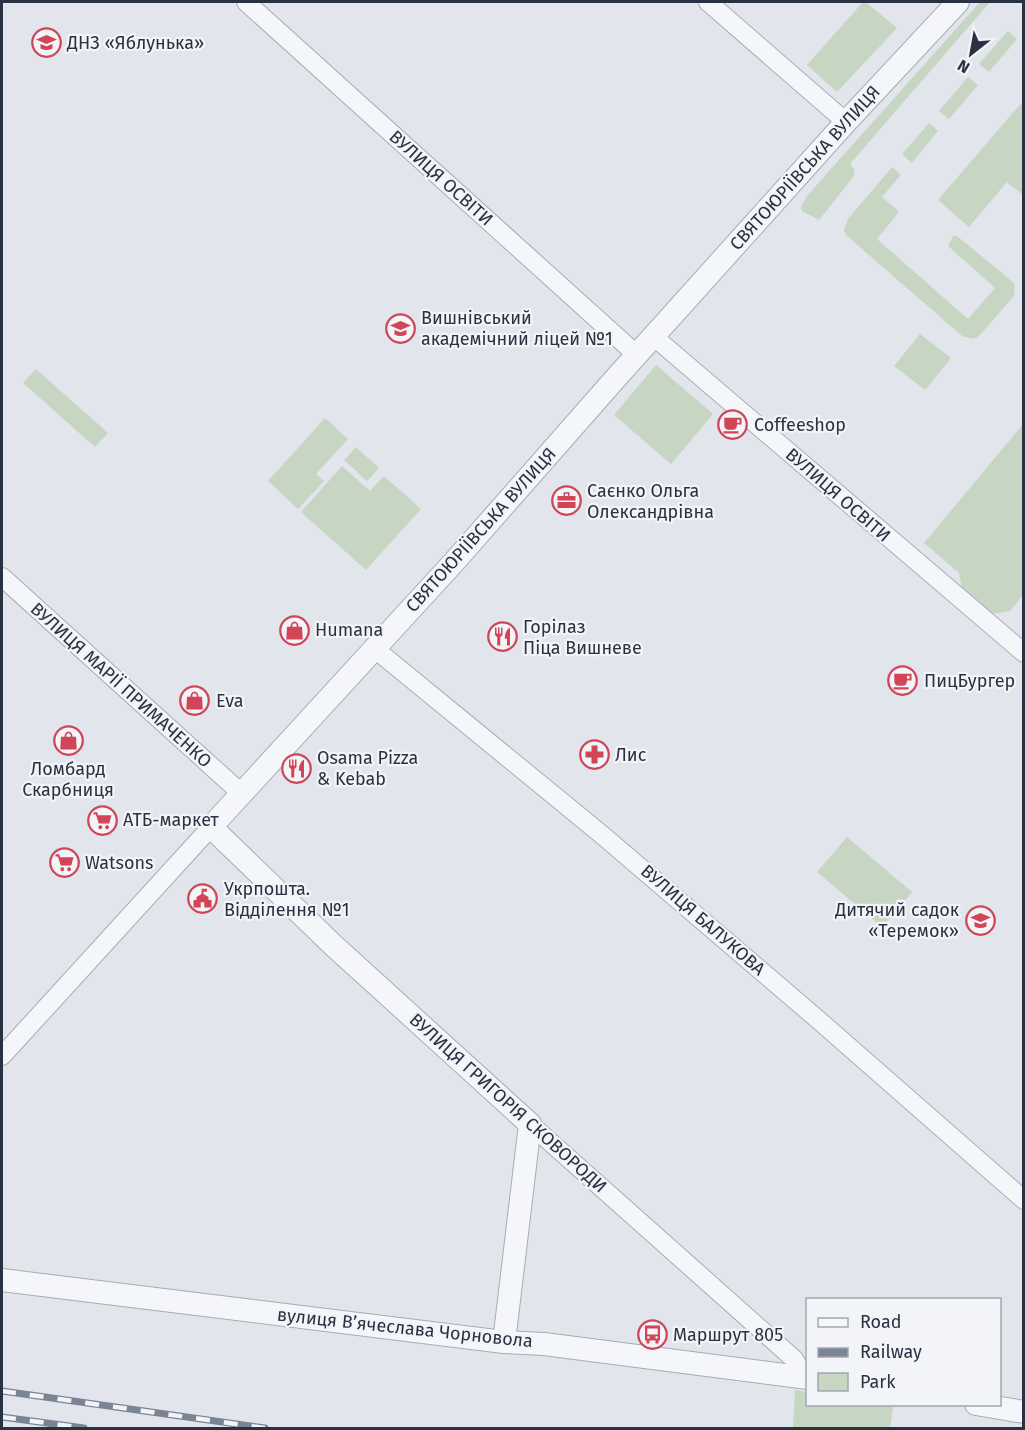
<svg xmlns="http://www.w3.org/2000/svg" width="1025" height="1430" font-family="'Fira Sans',sans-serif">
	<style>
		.green { fill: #c7d5c3 }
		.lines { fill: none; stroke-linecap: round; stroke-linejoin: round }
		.minor-casing { stroke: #a7acb5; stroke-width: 20 }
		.tertiary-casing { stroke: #a7acb5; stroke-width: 24 }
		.minor { stroke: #f5f6f9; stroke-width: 18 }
		.tertiary { stroke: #f5f6f9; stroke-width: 22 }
		.rail-casing { stroke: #7b8495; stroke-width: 7 }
		.rail { stroke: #f2f4f8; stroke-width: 4.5; stroke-dasharray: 14; stroke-linecap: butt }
		.labels { text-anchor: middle; stroke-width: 4.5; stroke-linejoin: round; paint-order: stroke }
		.poi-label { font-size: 18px; fill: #293243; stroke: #f2f4f8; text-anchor: start }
		.street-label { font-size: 18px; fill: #293243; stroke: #f2f4f8 }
	</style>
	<rect width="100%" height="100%" fill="#e2e5eb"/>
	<path class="green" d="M 863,2 L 866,2 L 897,28 L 837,92 L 807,65 Z
		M 980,2 L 990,2 L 850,164 L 854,170 L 854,176 L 819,220 L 802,211 L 801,207 L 806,197 Z
		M 1008,31 L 1017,39 L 989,72 L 979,64 Z
		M 968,77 L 978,85 L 949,119 L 939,111 Z
		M 1023,101 L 1023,195 L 1007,182 L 969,227 L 938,200 Z
		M 929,123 L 938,131 L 912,163 L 902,154 Z
		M 892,167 L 901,175 L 882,197 L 899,212 L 877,239 L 968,319 L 995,288 L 948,246 L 953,236 L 957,236 L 1015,284 L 1014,296 L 979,336 L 973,339 L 962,336 L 846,235 L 844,230 L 848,219 Z
		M 920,334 L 951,358 L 925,390 L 894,366 Z
		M 656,365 L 713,414 L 671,464 L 614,415 Z
		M 36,369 L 108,433 L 95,447 L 23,383 Z
		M 325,418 L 348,439 L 316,474 L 324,481 L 298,509 L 268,481 Z
		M 1023,424 L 1023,595 L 1010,611 L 992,614 L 962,590 L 959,573 L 924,543 Z
		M 356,447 L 379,468 L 367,481 L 344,460 Z
		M 342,466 L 370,491 L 384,476 L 421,509 L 366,570 L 301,512 Z
		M 847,837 L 912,892 L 882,927 L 817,872 Z
		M 795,1390 L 807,1392 L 808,1404 L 882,1404 L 893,1406 L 890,1428 L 793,1428 Z"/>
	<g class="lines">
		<defs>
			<path id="minor" d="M 246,2 L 637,355
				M 708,2 L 846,122
				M 653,336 L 1024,653
				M 2,577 L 241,793
				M 375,649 L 601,834 L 815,1017 L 1024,1200
				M 2,1056 L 211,827
				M 530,1124 L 794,1359 L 805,1378"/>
			<path id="tertiary" d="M 2,1280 L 504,1342 L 544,1344 L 808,1378
				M 504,1342 L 530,1124 L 333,945 L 211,827 L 454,562 L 615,379 L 846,122 L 958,2
				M 976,1404 L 1024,1412"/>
		</defs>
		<use href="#minor" class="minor-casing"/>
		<use href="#tertiary" class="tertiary-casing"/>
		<use href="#minor" class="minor"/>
		<use href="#tertiary" class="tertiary"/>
		<defs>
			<path id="rail" d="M 2,1391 L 265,1428
				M 2,1417 L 84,1428"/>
		</defs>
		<use href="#rail" class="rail-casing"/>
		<use href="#rail" class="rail"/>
	</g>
	<defs>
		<symbol id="school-ring" viewBox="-11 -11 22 22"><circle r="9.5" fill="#f2f4f8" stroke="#d14556" stroke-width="1.5"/><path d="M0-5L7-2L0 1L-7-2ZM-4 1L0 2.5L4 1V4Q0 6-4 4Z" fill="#d14556"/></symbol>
		<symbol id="cafe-ring" viewBox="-11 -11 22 22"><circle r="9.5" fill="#f2f4f8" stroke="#d14556" stroke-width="1.5"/><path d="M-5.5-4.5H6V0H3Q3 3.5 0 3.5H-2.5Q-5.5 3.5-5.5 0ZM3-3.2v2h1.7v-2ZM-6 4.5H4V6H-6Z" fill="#d14556"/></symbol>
		<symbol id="office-ring" viewBox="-11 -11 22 22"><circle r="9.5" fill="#f2f4f8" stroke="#d14556" stroke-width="1.5"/><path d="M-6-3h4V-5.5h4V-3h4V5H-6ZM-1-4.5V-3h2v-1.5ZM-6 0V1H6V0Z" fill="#d14556"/></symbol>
		<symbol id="shop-ring" viewBox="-11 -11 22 22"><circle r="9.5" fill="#f2f4f8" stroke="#d14556" stroke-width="1.5"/><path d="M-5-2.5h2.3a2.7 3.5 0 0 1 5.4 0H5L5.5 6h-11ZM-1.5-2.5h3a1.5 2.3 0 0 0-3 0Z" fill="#d14556"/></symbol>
		<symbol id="restaurant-ring" viewBox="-11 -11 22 22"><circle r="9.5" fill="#f2f4f8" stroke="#d14556" stroke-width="1.5"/><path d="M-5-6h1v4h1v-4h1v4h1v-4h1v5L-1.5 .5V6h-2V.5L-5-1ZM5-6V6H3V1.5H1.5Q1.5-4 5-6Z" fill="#d14556"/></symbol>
		<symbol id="pharmacy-ring" viewBox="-11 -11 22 22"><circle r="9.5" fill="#f2f4f8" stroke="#d14556" stroke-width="1.5"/><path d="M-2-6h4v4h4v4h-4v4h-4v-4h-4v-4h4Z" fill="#d14556"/></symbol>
		<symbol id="supermarket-ring" viewBox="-11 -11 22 22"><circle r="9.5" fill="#f2f4f8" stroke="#d14556" stroke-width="1.5"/><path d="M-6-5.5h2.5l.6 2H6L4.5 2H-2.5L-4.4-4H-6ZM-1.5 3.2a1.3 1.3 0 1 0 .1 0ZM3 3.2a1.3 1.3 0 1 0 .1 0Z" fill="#d14556"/></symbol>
		<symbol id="civic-ring" viewBox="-11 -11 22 22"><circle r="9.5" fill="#f2f4f8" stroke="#d14556" stroke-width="1.5"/><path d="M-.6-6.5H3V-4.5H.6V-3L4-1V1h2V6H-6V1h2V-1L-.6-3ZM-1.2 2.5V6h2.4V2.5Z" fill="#d14556"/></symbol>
		<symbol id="bus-ring" viewBox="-11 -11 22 22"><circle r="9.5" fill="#f2f4f8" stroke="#d14556" stroke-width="1.5"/><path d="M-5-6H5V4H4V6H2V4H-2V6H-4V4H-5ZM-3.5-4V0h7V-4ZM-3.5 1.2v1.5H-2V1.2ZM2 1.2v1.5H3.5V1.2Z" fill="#d14556"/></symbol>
	</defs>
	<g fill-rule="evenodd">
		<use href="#school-ring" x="30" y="26" width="33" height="33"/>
		<use href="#school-ring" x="384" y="312" width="33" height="33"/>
		<use href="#cafe-ring" x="716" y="408" width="33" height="33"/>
		<use href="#office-ring" x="550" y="484" width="33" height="33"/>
		<use href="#shop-ring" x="278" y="614" width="33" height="33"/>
		<use href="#restaurant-ring" x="486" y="620" width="33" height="33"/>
		<use href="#cafe-ring" x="886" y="664" width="33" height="33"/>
		<use href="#shop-ring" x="178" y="684" width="33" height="33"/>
		<use href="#shop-ring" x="52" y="724" width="33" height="33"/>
		<use href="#pharmacy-ring" x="578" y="738" width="33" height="33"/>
		<use href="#restaurant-ring" x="280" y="752" width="33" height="33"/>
		<use href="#supermarket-ring" x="86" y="804" width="33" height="33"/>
		<use href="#supermarket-ring" x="48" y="846" width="33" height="33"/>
		<use href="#civic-ring" x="186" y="882" width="33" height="33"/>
		<use href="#school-ring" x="964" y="904" width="33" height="33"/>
		<use href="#bus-ring" x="636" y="1318" width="33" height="33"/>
	</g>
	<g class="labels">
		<g class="poi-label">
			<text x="67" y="49">ДНЗ «Яблунька»</text>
			<text x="421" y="324">Вишнівський<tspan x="421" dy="21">академічний ліцей №1</tspan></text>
			<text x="754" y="431">Coffeeshop</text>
			<text x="587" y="497">Саєнко Ольга<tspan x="587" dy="21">Олександрівна</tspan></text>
			<text x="523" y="633">Горілаз<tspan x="523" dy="21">Піца Вишневе</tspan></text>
			<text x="315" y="636">Humana</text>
			<text x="924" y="687">ПицБургер</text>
			<text x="216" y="707">Eva</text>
			<text x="615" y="761">Лис</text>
			<text x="317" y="764">Osama Pizza<tspan x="317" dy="21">&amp; Kebab</tspan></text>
			<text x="68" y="775" text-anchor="middle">Ломбард<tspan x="68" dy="21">Скарбниця</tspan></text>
			<text x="123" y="826">АТБ-маркет</text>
			<text x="85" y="869">Watsons</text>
			<text x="224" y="895">Укрпошта.<tspan x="224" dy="21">Відділення №1</tspan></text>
			<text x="959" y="916" text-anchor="end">Дитячий садок<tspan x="959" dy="21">«Теремок»</tspan></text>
			<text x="673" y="1341">Маршрут 805</text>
		</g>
		<g class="street-label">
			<text transform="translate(805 168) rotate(-48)" y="6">СВЯТОЮРІЇВСЬКА ВУЛИЦЯ</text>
			<text transform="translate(441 178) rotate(42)" y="6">ВУЛИЦЯ ОСВІТИ</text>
			<text transform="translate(838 495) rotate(41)" y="6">ВУЛИЦЯ ОСВІТИ</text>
			<text transform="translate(481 530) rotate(-48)" y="6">СВЯТОЮРІЇВСЬКА ВУЛИЦЯ</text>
			<text transform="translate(121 685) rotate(42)" y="6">ВУЛИЦЯ МАРІЇ ПРИМАЧЕНКО</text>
			<text transform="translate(703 920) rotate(41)" y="6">ВУЛИЦЯ БАЛУКОВА</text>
			<text transform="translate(508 1103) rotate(42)" y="6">ВУЛИЦЯ ГРИГОРІЯ СКОВОРОДИ</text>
			<text transform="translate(405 1328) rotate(6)" y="6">вулиця Вʼячеслава Чорновола</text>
		</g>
	</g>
	<rect width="1025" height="1430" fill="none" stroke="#293243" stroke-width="6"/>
	<rect x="806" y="1298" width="195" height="108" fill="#f2f4f8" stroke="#a2a6b0" stroke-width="1.5"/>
	<rect x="818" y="1318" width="30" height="9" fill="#f5f6f9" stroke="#a2a6b0" stroke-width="1.5"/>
	<text x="860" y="1328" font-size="18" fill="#293243">Road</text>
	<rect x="818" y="1348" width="30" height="9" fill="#7b8495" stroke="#a2a6b0" stroke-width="1.5"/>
	<text x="860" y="1358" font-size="18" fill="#293243">Railway</text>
	<rect x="818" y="1373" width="30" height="18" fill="#c7d5c3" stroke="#a2a6b0" stroke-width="1.5"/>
	<text x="860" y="1388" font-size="18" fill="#293243">Park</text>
	<g transform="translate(971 54) rotate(211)" stroke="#f2f4f8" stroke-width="4.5" paint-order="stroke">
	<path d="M0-4.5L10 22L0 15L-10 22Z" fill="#293243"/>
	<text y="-9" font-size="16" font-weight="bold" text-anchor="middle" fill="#293243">N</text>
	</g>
</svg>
